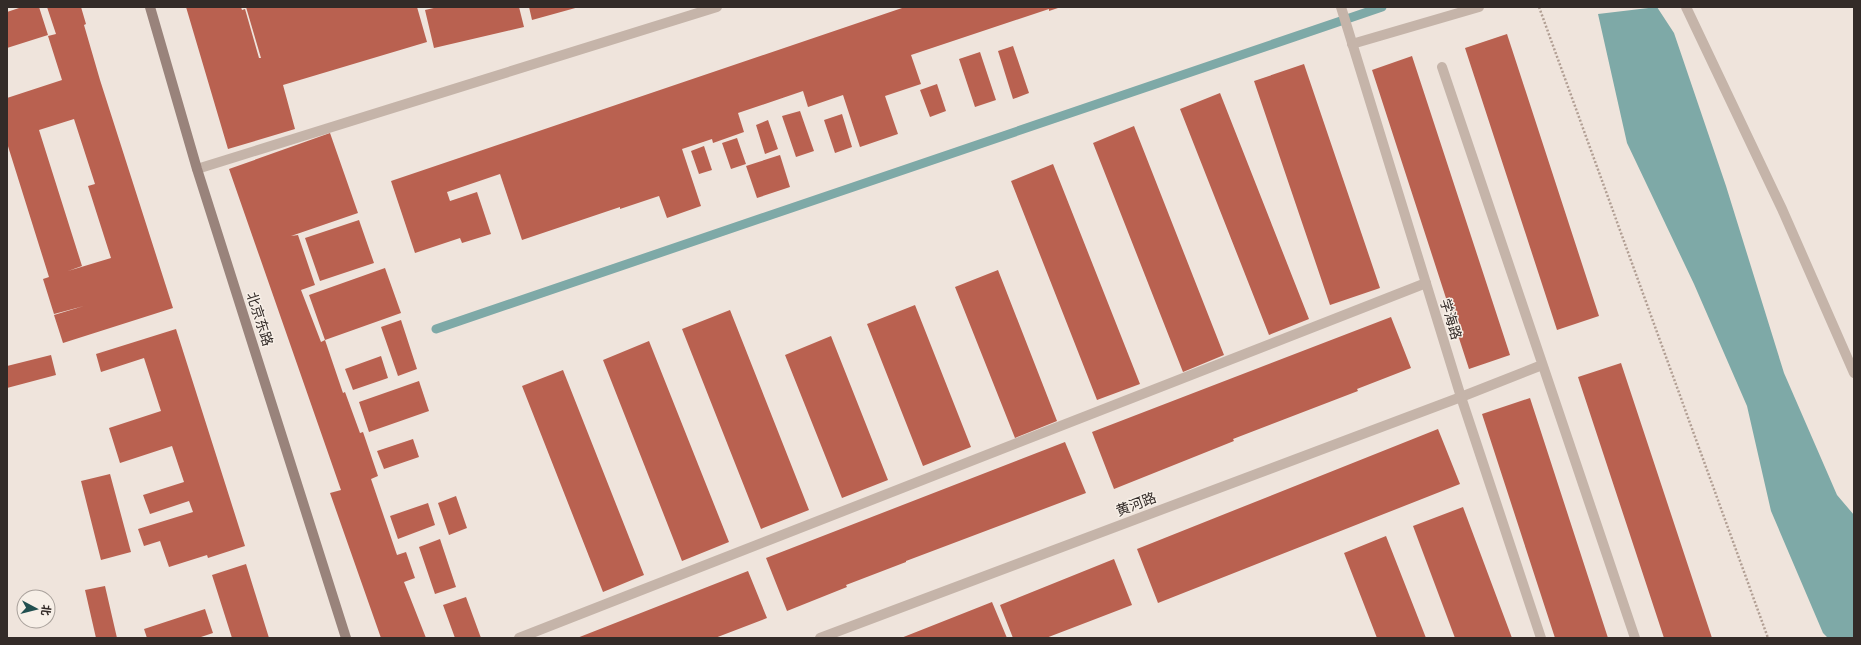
<svg xmlns="http://www.w3.org/2000/svg" width="1861" height="645" font-family="Jost,'Noto Sans SC',sans-serif">
	<style>
		.water { fill: #7ea9a7 }
		.lines { fill: none; stroke-linecap: round; stroke-linejoin: round }
		.stream { stroke: #7ea9a7; stroke-width: 9 }
		.building { fill: #b96150; fill-rule: evenodd }
		.path { stroke: #b19e93; stroke-width: 2.5; stroke-dasharray: 2 2; stroke-linecap: butt }
		.service { stroke: #c5b4a9; stroke-width: 10 }
		.minor { stroke: #c5b4a9; stroke-width: 10 }
		.secondary { stroke: #99837b; stroke-width: 10 }
		.labels { text-anchor: middle; stroke-width: 3; stroke-linejoin: round; paint-order: stroke }
		.street-label { font-size: 14px; fill: #332b28; stroke: #f7efe7 }
	</style>
	<rect width="100%" height="100%" fill="#efe4dc"/>
	<path class="water" d="M 1657,7 L 1674,33 L 1726,186 L 1784,373 L 1837,495 L 1854,515 L 1854,638 L 1828,638 L 1823,633 L 1771,511 L 1747,406 L 1694,284 L 1627,143 L 1598,14 Z"/>
	<g class="lines">
		<path class="stream" d="M 436,329 L 1382,7"/>
	</g>
	<path class="building" d="M 22,7 L 39,7 L 48,35 L 7,48 L 7,12 Z
		M 47,7 L 81,7 L 86,24 L 84,25 L 100,80 L 173,308 L 63,343 L 54,315 L 84,306 L 54,314 L 43,279 L 49,277 L 7,143 L 7,98 L 62,80 L 48,36 L 56,34 ZM 74,119 L 95,184 L 88,186 L 111,258 L 68,271 L 82,266 L 39,130 Z
		M 186,7 L 241,7 L 242,10 L 245,9 L 259,58 L 261,58 L 246,7 L 417,7 L 427,42 L 283,85 L 295,129 L 228,149 Z
		M 438,7 L 519,7 L 524,27 L 434,48 L 425,10 Z
		M 529,7 L 579,7 L 532,20 Z
		M 905,7 L 1061,7 L 1049,11 L 1049,9 L 911,55 L 921,84 L 885,96 L 898,134 L 860,147 L 843,95 L 808,107 L 803,91 L 738,113 L 744,132 L 713,143 L 712,139 L 682,149 L 701,206 L 667,218 L 659,196 L 620,209 L 620,207 L 522,240 L 500,174 L 447,192 L 450,201 L 477,192 L 491,234 L 462,243 L 460,238 L 415,253 L 391,181 Z
		M 1507,34 L 1599,316 L 1557,330 L 1465,48 Z
		M 1013,46 L 1029,93 L 1013,99 L 998,51 Z
		M 980,52 L 996,100 L 975,107 L 959,59 Z
		M 1412,56 L 1510,355 L 1469,369 L 1372,70 Z
		M 1304,64 L 1380,288 L 1330,305 L 1254,81 Z
		M 937,84 L 946,111 L 930,117 L 920,90 Z
		M 1220,93 L 1309,319 L 1269,335 L 1180,109 Z
		M 800,111 L 814,151 L 796,157 L 782,116 Z
		M 842,114 L 852,147 L 835,153 L 824,120 Z
		M 768,120 L 778,149 L 765,154 L 756,125 Z
		M 1134,126 L 1224,355 L 1183,372 L 1093,143 Z
		M 330,133 L 358,213 L 291,236 L 298,235 L 315,285 L 301,290 L 321,342 L 325,340 L 343,393 L 345,392 L 360,433 L 363,432 L 378,476 L 371,479 L 397,555 L 406,552 L 415,578 L 404,582 L 426,638 L 381,638 L 330,493 L 341,490 L 229,169 Z
		M 737,138 L 746,164 L 731,169 L 722,143 Z
		M 704,146 L 712,170 L 699,174 L 691,151 Z
		M 780,155 L 790,187 L 757,198 L 746,166 Z
		M 1053,164 L 1140,384 L 1097,400 L 1011,181 Z
		M 359,220 L 374,263 L 320,281 L 305,238 Z
		M 385,268 L 401,313 L 325,340 L 309,295 Z
		M 998,270 L 1057,421 L 1015,438 L 955,287 Z
		M 915,305 L 971,447 L 923,466 L 867,324 Z
		M 730,310 L 809,510 L 761,529 L 682,329 Z
		M 1391,317 L 1411,368 L 1357,389 L 1358,391 L 1233,439 L 1234,441 L 1114,489 L 1092,432 Z
		M 401,320 L 417,369 L 398,376 L 381,327 Z
		M 176,329 L 245,546 L 208,558 L 207,555 L 169,567 L 160,541 L 144,546 L 138,529 L 193,512 L 189,501 L 150,514 L 143,495 L 184,482 L 172,446 L 120,463 L 109,428 L 161,411 L 144,358 L 101,372 L 96,354 Z
		M 831,336 L 888,480 L 842,498 L 785,355 Z
		M 649,341 L 729,542 L 682,561 L 603,360 Z
		M 51,355 L 56,375 L 7,388 L 7,366 Z
		M 381,356 L 388,378 L 353,390 L 345,369 Z
		M 1621,363 L 1712,638 L 1664,638 L 1578,377 Z
		M 563,370 L 644,575 L 603,592 L 522,386 Z
		M 419,381 L 429,411 L 369,432 L 359,402 Z
		M 1530,398 L 1608,638 L 1555,638 L 1482,414 Z
		M 1438,429 L 1460,484 L 1158,603 L 1137,549 Z
		M 413,439 L 419,457 L 384,469 L 377,451 Z
		M 1065,442 L 1086,493 L 906,561 L 906,562 L 846,585 L 847,587 L 787,611 L 766,558 Z
		M 110,474 L 131,552 L 101,560 L 81,481 Z
		M 456,496 L 467,528 L 449,535 L 438,503 Z
		M 428,503 L 435,525 L 398,539 L 390,516 Z
		M 1463,507 L 1512,638 L 1455,638 L 1413,526 Z
		M 1386,536 L 1426,638 L 1377,638 L 1344,553 Z
		M 440,539 L 456,587 L 435,594 L 419,547 Z
		M 1114,559 L 1132,605 L 1046,638 L 1013,638 L 1000,605 Z
		M 246,564 L 269,638 L 232,638 L 212,575 Z
		M 748,571 L 767,618 L 715,638 L 577,638 Z
		M 105,586 L 117,638 L 96,638 L 85,590 Z
		M 466,597 L 481,638 L 455,638 L 443,605 Z
		M 992,602 L 1007,638 L 901,638 Z
		M 205,609 L 213,633 L 198,638 L 147,638 L 144,629 Z"/>
	<g class="lines">
		<path class="path" d="M 1539,7 L 1768,638"/>
		<path class="service" d="M 1686,7 L 1782,209 L 1854,373
			M 1352,44 L 1479,7
			M 1442,67 L 1635,638
			M 1461,397 L 1542,365
			M 519,638 L 1426,283"/>
		<path class="minor" d="M 1341,7 L 1461,397 L 1541,638
			M 197,169 L 717,7
			M 820,638 L 1461,397"/>
		<path class="secondary" d="M 150,7 L 197,169 L 346,638"/>
	</g>
	<g class="labels">
		<g class="street-label">
			<text transform="translate(260 319) rotate(72)" y="5">北京东路</text>
			<text transform="translate(1451 319) rotate(73)" y="5">学海路</text>
			<text transform="translate(1136 504) rotate(-21)" y="5">黄河路</text>
		</g>
	</g>
	<rect width="1861" height="645" fill="none" stroke="#332b28" stroke-width="16"/>
	<g transform="translate(36 609) rotate(97)"><circle r="19" fill="#f7efe7" stroke="#a9a19b"/>
	<path d="M0-3L7 15L0 10L-7 15Z" fill="#225050"/>
	<text y="-6" font-size="11" font-weight="bold" text-anchor="middle" fill="#332b28">北</text>
	</g>
</svg>
